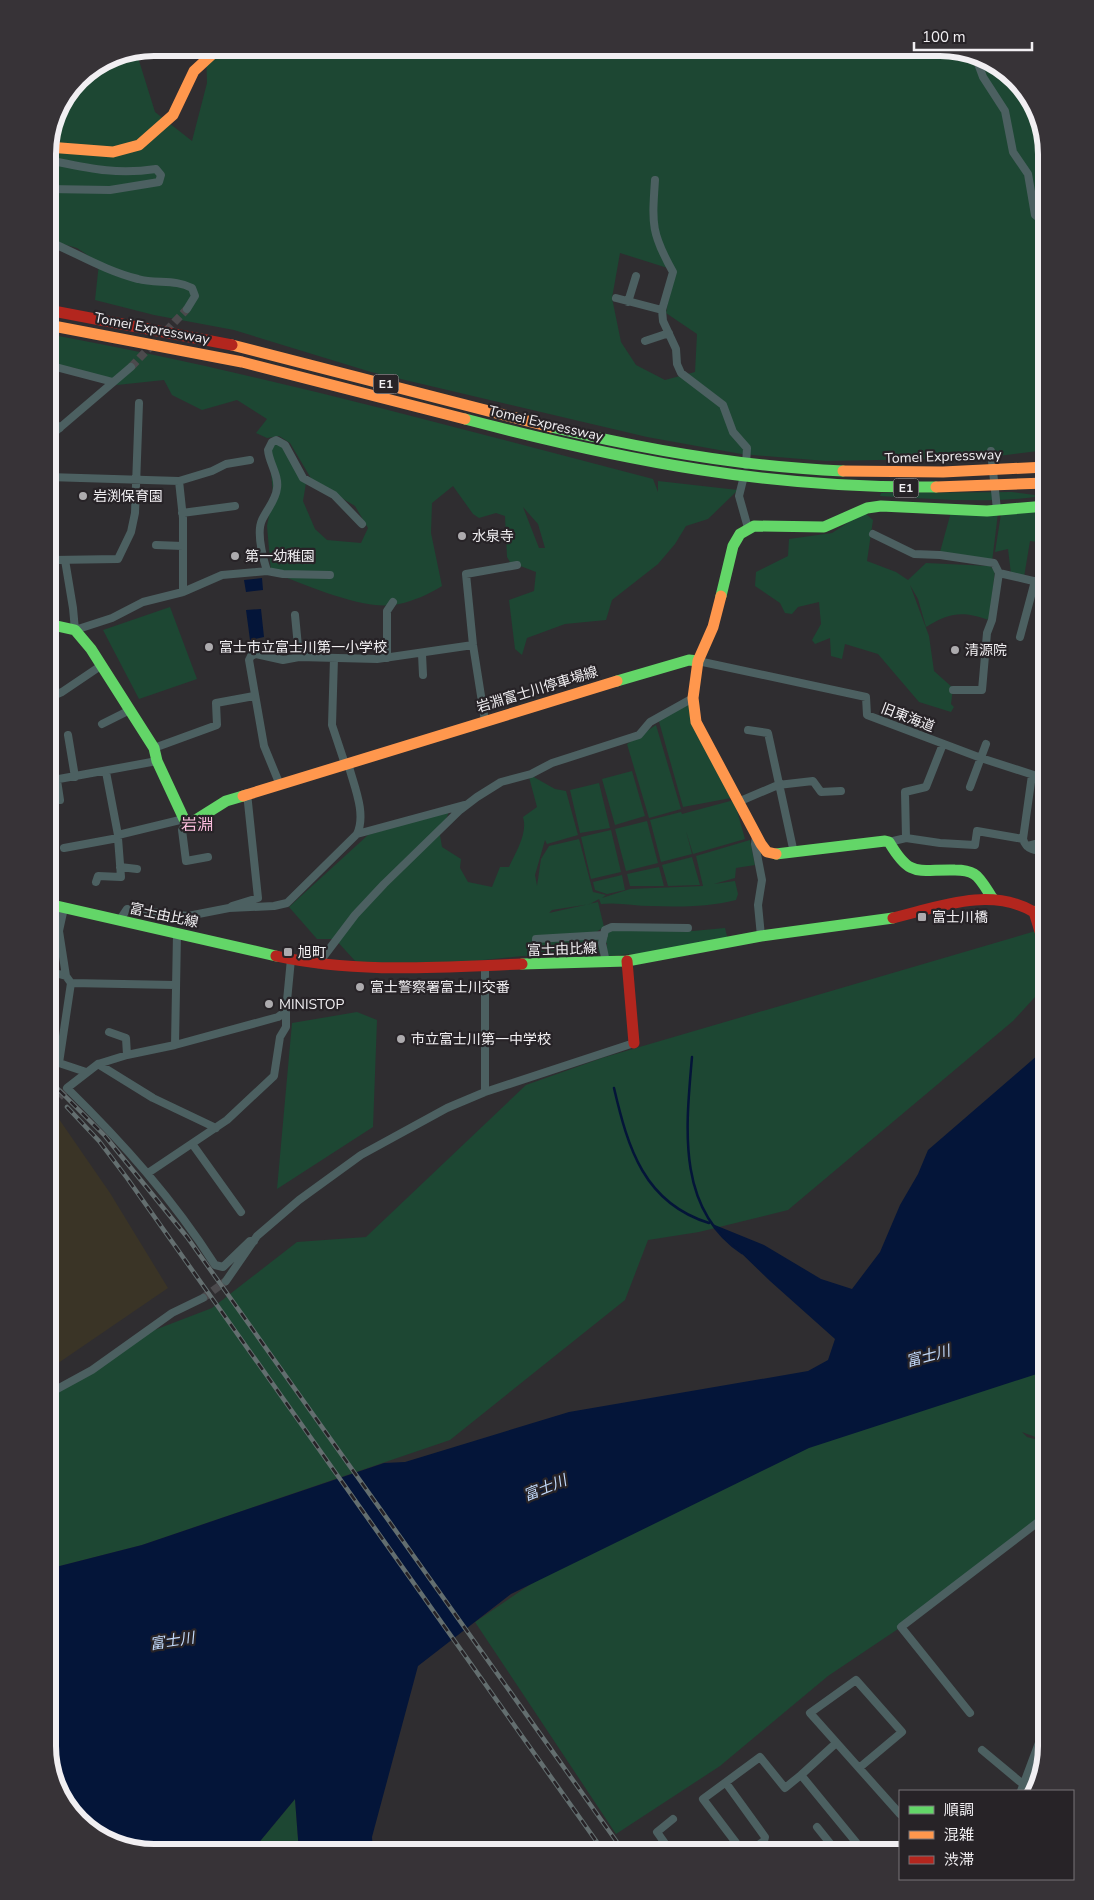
<svg xmlns="http://www.w3.org/2000/svg" width="1094" height="1900" font-family="'Nunito Sans','Noto Sans JP',sans-serif">
	<style>
		.industrial { fill: #3a3426 }
		.green { fill: #1d4733; fill-rule: evenodd }
		.water { fill: #041539 }
		.lines { fill: none; stroke-linecap: round; stroke-linejoin: round }
		.stream { stroke: #041539; stroke-width: 2.5 }
		.street-tunnel { stroke: #4c4a4d; stroke-width: 8; stroke-dasharray: 8 4; stroke-linecap: butt }
		.street { stroke: #4c6061; stroke-width: 8 }
		.fast { stroke: #63d668; stroke-width: 11 }
		.slow { stroke: #ff974d; stroke-width: 11 }
		.jam { stroke: #b3261e; stroke-width: 11 }
		.rail-casing { stroke: #636e6f; stroke-width: 4.5 }
		.rail { stroke: #272327; stroke-width: 2.5; stroke-dasharray: 8; stroke-linecap: butt }
		.poi-dot { fill: #adabae; stroke: #272327; stroke-width: 2 }
		.labels { text-anchor: middle; stroke-width: 4.5; stroke-linejoin: round; paint-order: stroke }
		.shield { fill: #272327; stroke: #b4b2b5; stroke-width: 1 }
		.shield-label { font-size: 12px; font-weight: bold; fill: #f1eff2 }
		.street-label { font-size: 14px; fill: #f1eff2; stroke: #272327 }
		.poi-label { font-size: 14px; fill: #f1eff2; stroke: #272327; text-anchor: start }
		.water-label { font-size: 15px; font-style: italic; fill: #c3dbfc; stroke: #272327 }
		.quarter-label { font-size: 16px; fill: #fabddc; stroke: #272327 }
		.rim { fill: none; stroke: #f1eff2; stroke-width: 6 }
	</style>
	<rect width="100%" height="100%" fill="#2f2d30"/>
	<path class="industrial" d="M 52,1109 L 110,1193 L 168,1288 L 48,1370 L 48,1112 Z"/>
	<path class="green" d="M 206,48 L 947,48 L 999,66 L 1036,107 L 1046,154 L 1046,450 L 983,458 L 826,461 L 741,454 L 647,437 L 371,372 L 234,330 L 154,315 L 95,300 L 99,263 L 77,248 L 48,240 L 48,148 L 58,107 L 79,79 L 114,56 L 136,51 L 155,112 L 192,141 L 207,83 ZM 620,253 L 674,270 L 666,313 L 697,334 L 695,372 L 665,380 L 636,365 L 621,342 L 612,298 Z
		M 48,334 C 252,371 453,427 653,479 L 658,492 L 658,481 L 738,490 L 708,519 L 686,526 L 675,544 L 658,564 L 612,600 L 606,620 L 565,624 L 527,638 L 522,655 L 515,649 L 509,600 L 534,591 L 536,572 L 510,562 L 507,557 L 505,516 L 496,513 L 479,518 L 473,514 L 453,486 L 432,503 L 431,533 L 442,586 C 429,594 414,601 399,604 C 363,612 306,584 271,572 L 267,526 L 273,493 L 268,443 L 281,442 L 306,483 L 303,501 L 315,529 L 327,540 L 361,543 L 368,528 L 355,506 L 312,480 L 290,443 L 279,436 L 267,438 L 256,433 L 267,419 L 237,400 L 202,410 L 172,395 L 164,380 L 117,385 L 75,368 L 48,364 ZM 523,507 L 538,524 L 545,548 L 539,548 Z
		M 1012,492 L 1042,496 C 988,504 934,499 880,496 L 881,493 Z
		M 1046,510 L 1046,543 L 1030,541 L 1024,577 L 1011,574 L 1008,549 L 995,552 L 1001,514 Z
		M 864,512 L 873,520 L 867,561 L 896,572 L 908,580 L 926,563 L 990,566 L 995,571 L 989,620 C 962,611 951,612 926,627 L 918,599 L 910,585 L 929,636 L 934,671 L 953,688 L 951,704 L 954,707 L 951,712 L 919,702 L 878,654 L 845,644 L 842,659 L 831,656 L 830,638 L 815,644 L 812,640 L 821,624 L 819,602 L 798,607 L 792,614 L 785,613 L 780,603 L 755,586 L 756,572 L 788,556 L 789,539 L 832,533 Z
		M 951,512 L 998,513 L 992,562 L 940,552 Z
		M 170,607 L 197,679 L 139,699 L 103,630 Z
		M 690,703 L 731,798 L 683,807 L 658,718 Z
		M 656,725 L 681,809 L 649,818 L 627,744 Z
		M 632,771 L 645,816 L 615,825 L 602,779 Z
		M 532,776 L 555,789 L 566,791 L 578,835 L 547,844 L 545,840 L 535,875 L 537,886 L 541,859 L 549,846 L 579,839 L 593,892 L 606,895 L 602,898 L 630,889 L 703,886 L 696,856 L 750,840 L 755,865 L 736,868 L 735,878 L 714,884 L 735,881 L 738,894 L 736,900 C 708,907 680,907 651,906 C 634,906 619,902 601,904 L 599,899 L 590,904 L 552,910 L 549,913 L 598,902 L 604,927 L 593,934 L 599,936 L 611,927 L 693,931 L 725,928 L 728,940 L 645,953 L 607,956 L 607,943 L 600,944 L 602,953 L 523,956 L 454,963 L 357,963 L 335,939 L 317,939 L 289,907 L 368,835 L 450,809 L 440,835 L 442,847 L 461,859 L 460,868 L 468,882 L 492,887 L 500,867 L 509,867 C 516,852 528,833 523,817 L 537,807 L 529,777 Z
		M 599,783 L 610,828 L 580,833 L 570,790 Z
		M 734,800 L 745,839 L 693,854 L 686,831 L 692,854 L 661,862 L 650,820 L 681,812 L 682,814 Z
		M 647,821 L 658,863 L 626,871 L 615,829 Z
		M 611,830 L 621,872 L 591,879 L 581,837 Z
		M 692,857 L 700,885 L 668,886 L 662,865 Z
		M 659,867 L 664,886 L 630,886 L 627,874 Z
		M 622,875 L 625,890 L 607,894 L 595,890 L 593,882 Z
		M 1046,928 L 1046,985 L 1013,1021 L 788,1210 L 699,1232 L 648,1240 L 625,1300 L 450,1440 L 142,1545 L 48,1569 L 48,1395 L 139,1336 L 212,1308 L 297,1242 L 366,1237 L 526,1085 L 602,1058 Z
		M 357,1012 L 377,1020 L 373,1127 L 277,1189 L 292,1023 Z
		M 1046,1360 L 1046,1441 L 1022,1432 L 1027,1437 L 1046,1442 L 1046,1514 L 901,1627 L 828,1676 L 720,1766 L 616,1834 L 475,1622 L 578,1552 L 728,1481 L 990,1371 Z
		M 295,1799 L 299,1852 L 251,1852 Z"/>
	<path class="water" d="M 262,578 L 263,590 L 246,592 L 244,580 Z
		M 261,609 L 264,637 L 250,640 L 246,610 Z
		M 1046,1048 L 1046,1371 L 809,1448 L 511,1594 L 418,1666 L 372,1837 L 373,1852 L 299,1852 L 295,1799 L 251,1852 L 148,1852 L 95,1834 L 58,1793 L 48,1746 L 48,1569 L 142,1545 L 384,1463 L 405,1462 L 569,1412 L 808,1371 L 828,1360 L 835,1339 L 770,1281 L 710,1223 L 764,1245 L 821,1279 L 852,1289 L 880,1252 L 900,1205 L 918,1174 L 928,1150 Z"/>
	<g class="lines">
		<path class="stream" d="M 692,1057 C 686,1127 676,1209 742,1253
			M 614,1088 C 628,1148 644,1203 709,1223
			M 1042,1673 C 1034,1649 1041,1628 1046,1604"/>
		<path class="street-tunnel" d="M 166,331 L 187,309
			M 131,367 L 154,343
			M 51,1106 L 67,1088
			M 203,1298 L 226,1281"/>
		<path class="street" d="M 976,58 L 983,77 L 1005,111 L 1013,152 L 1028,174 L 1035,215 L 1046,224
			M 655,180 C 652,224 651,233 673,272 L 662,310 L 663,321 L 676,349 L 677,364 L 681,373 L 723,405 L 733,432 L 747,448 L 746,465
			M 48,189 L 110,190 L 159,182 L 161,175 L 156,169 C 115,175 88,168 48,160
			M 48,241 C 78,254 106,271 138,279 C 156,284 176,279 192,288 L 195,296 L 187,309
			M 616,298 L 662,310
			M 628,302 L 636,276
			M 645,341 L 669,333
			M 48,365 L 113,382
			M 48,418 L 60,428
			M 48,445 L 56,431 L 131,367
			M 991,451 L 997,510
			M 744,476 L 739,496 L 748,528
			M 48,477 L 179,481 L 212,471 L 226,464 L 250,460
			M 179,481 L 183,518 L 183,592
			M 182,513 L 235,506
			M 52,532 L 53,560 L 118,559 L 131,532 L 135,513 L 139,403
			M 873,534 L 914,554 L 940,555 L 994,563 L 999,573 L 992,620 L 987,633 L 982,690 L 953,690
			M 156,545 L 183,546
			M 65,560 L 73,608 L 75,630 L 112,618 L 143,602 L 183,592 L 222,575 L 267,571 C 263,558 256,533 262,520 C 267,509 276,500 277,488 C 279,475 269,463 268,450 L 272,442 L 276,440 L 285,445 L 303,478 L 334,495 L 362,524
			M 267,571 L 283,574 L 330,575
			M 999,573 L 1046,584
			M 295,615 L 299,657
			M 1020,637 L 1035,581
			M 422,654 L 423,675
			M 334,658 L 332,725 L 345,764
			M 387,658 L 387,611 L 393,602
			M 698,661 L 866,697 L 867,715 L 981,758 L 1046,779
			M 48,698 L 62,692 L 102,665
			M 485,721 L 473,645 L 466,574 L 517,565
			M 102,724 L 130,710
			M 748,730 L 768,733 L 794,853
			M 68,735 L 75,777
			M 154,748 L 217,725 L 216,703 L 254,696
			M 106,772 L 118,835 L 184,819
			M 1032,775 L 1023,839 C 1026,850 1036,851 1046,851
			M 57,780 L 60,800
			M 48,781 L 157,761
			M 280,785 L 264,746 L 249,660 L 251,656 L 256,654 L 283,660 L 299,657 L 377,659 L 473,645
			M 970,787 L 986,744
			M 738,802 L 778,785 L 813,781 L 821,792 L 841,791
			M 187,822 L 182,830 L 186,861 L 208,857
			M 357,834 L 464,805
			M 756,836 L 755,844 L 762,880 L 758,905 L 761,936
			M 906,838 L 905,792 L 926,787 L 943,744
			M 889,842 L 906,838 L 940,843 L 975,845 L 977,831 L 1023,839
			M 1027,846 L 1046,841
			M 64,848 L 118,838 L 118,835
			M 120,867 L 137,869
			M 96,882 L 98,876 L 121,877 L 118,838
			M 232,906 L 258,898 L 247,793
			M 64,908 L 59,931 L 66,976
			M 119,921 L 127,909 L 188,916 L 229,908 L 274,906 L 287,903 L 357,834 C 367,813 353,784 348,763
			M 536,941 L 536,939 L 604,935
			M 606,962 L 602,943 L 605,930 L 612,927 L 688,928
			M 318,964 L 355,915 L 384,884 L 460,810 L 477,797 L 501,782 L 531,774 L 552,763 L 639,735 L 650,722 L 693,698
			M 485,966 L 485,1092
			M 48,971 L 66,976 L 71,983 L 59,1063 L 86,1072
			M 71,983 L 175,985
			M 109,1032 L 126,1038 L 127,1055
			M 175,1045 L 177,933
			M 98,1064 L 153,1098 L 216,1128
			M 48,1109 L 51,1106
			M 193,1145 L 241,1212
			M 148,1173 L 227,1120 L 274,1076 L 280,1037 L 286,1027 L 286,1011
			M 254,1241 L 250,1241 L 223,1267 L 215,1265 C 173,1199 123,1143 67,1088 L 98,1064 L 127,1055 L 175,1045 L 278,1017 L 286,1011 L 291,959
			M 226,1281 L 257,1236 L 299,1200 L 361,1155 L 447,1108 L 485,1092 L 634,1043
			M 48,1394 L 92,1370 L 172,1313 L 203,1298
			M 970,1713 L 901,1627 L 1046,1516
			M 835,1744 L 801,1775 L 864,1852
			M 982,1750 L 1024,1785
			M 859,1768 L 902,1732 L 856,1680 L 810,1713 L 900,1814
			M 726,1783 L 765,1837 L 764,1841 L 748,1852
			M 1021,1791 L 1046,1724
			M 817,1827 L 837,1852
			M 791,1846 L 796,1852
			M 671,1852 L 657,1832 L 673,1819
			M 743,1852 L 703,1799 L 760,1757 L 785,1788 L 801,1775"/>
		<path class="fast" d="M 465,419 C 625,461 771,489 936,487
			M 551,427 C 647,450 745,467 843,471
			M 721,596 L 733,546 L 740,534 L 754,526 L 824,527 L 867,508 L 881,506 L 987,511 L 1046,506
			M 48,624 L 75,630 L 91,649 L 154,748 L 157,761 L 184,819 L 191,823 L 226,801 L 243,796
			M 617,681 L 689,660 L 698,661
			M 776,854 L 885,841 L 889,842 C 911,879 917,869 955,870 C 961,870 969,871 974,874 C 981,878 988,892 993,899
			M 48,904 L 276,956
			M 1034,912 L 1046,907
			M 522,964 L 627,961 L 761,936 L 893,918"/>
		<path class="slow" d="M 48,147 L 113,152 L 139,145 L 173,115 L 194,71 L 219,48
			M 48,325 L 242,362 L 465,419
			M 232,345 L 551,427
			M 843,471 L 943,472 L 1046,467
			M 936,487 L 1046,483
			M 721,596 L 713,627 L 698,661 L 693,698 L 696,722 L 761,844 L 767,852 L 776,854
			M 243,796 L 617,681"/>
		<path class="jam" d="M 48,310 L 232,345
			M 893,918 C 938,907 990,886 1034,912 L 1046,951
			M 276,956 C 357,974 440,967 522,964
			M 627,961 L 634,1043"/>
		<defs>
			<path id="rail" d="M 48,1079 L 105,1136 L 187,1237 L 624,1852
				M 67,1107 L 99,1141 L 127,1178 L 604,1852"/>
		</defs>
		<use href="#rail" class="rail-casing"/>
		<use href="#rail" class="rail"/>
	</g>
	<g class="poi-dot">
		<circle cx="83" cy="496" r="5"/>
		<circle cx="462" cy="536" r="5"/>
		<circle cx="235" cy="556" r="5"/>
		<circle cx="209" cy="647" r="5"/>
		<circle cx="955" cy="650" r="5"/>
		<rect x="917" y="912" width="10" height="10" rx="2.5"/>
		<rect x="283" y="947" width="10" height="10" rx="2.5"/>
		<circle cx="360" cy="987" r="5"/>
		<circle cx="269" cy="1004" r="5"/>
		<circle cx="401" cy="1039" r="5"/>
	</g>
	<g class="labels">
		<g class="shield">
			<rect x="373.5" y="374.5" width="25" height="19" rx="4"/>
			<rect x="893.5" y="478.5" width="25" height="19" rx="4"/>
		</g>
		<g class="shield-label">
			<text x="386" y="388">E1</text>
			<text x="906" y="492">E1</text>
		</g>
		<g class="street-label">
			<text transform="translate(152 328) rotate(11)" y="5">Tomei Expressway</text>
			<text transform="translate(546 423) rotate(13)" y="5">Tomei Expressway</text>
			<text transform="translate(943 456) rotate(-2)" y="5">Tomei Expressway</text>
			<text transform="translate(537 689) rotate(-17)" y="5">岩淵富士川停車場線</text>
			<text transform="translate(908 717) rotate(21)" y="5">旧東海道</text>
			<text transform="translate(164 915) rotate(12)" y="5">富士由比線</text>
			<text transform="translate(562 949) rotate(-2)" y="5">富士由比線</text>
		</g>
		<g class="poi-label">
			<text x="93" y="501">岩渕保育園</text>
			<text x="472" y="541">水泉寺</text>
			<text x="245" y="561">第一幼稚園</text>
			<text x="219" y="652">富士市立富士川第一小学校</text>
			<text x="965" y="655">清源院</text>
			<text x="932" y="922">富士川橋</text>
			<text x="298" y="957">旭町</text>
			<text x="370" y="992">富士警察署富士川交番</text>
			<text x="279" y="1009">MINISTOP</text>
			<text x="411" y="1044">市立富士川第一中学校</text>
		</g>
		<g class="water-label">
			<text transform="translate(928 1356) rotate(-15)" y="5">富士川</text>
			<text transform="translate(545 1488) rotate(-22)" y="5">富士川</text>
			<text transform="translate(172 1641) rotate(-9)" y="5">富士川</text>
		</g>
		<g class="quarter-label">
			<text x="197" y="830">岩淵</text>
		</g>
	</g>
	<path d="M0 0H1094V1900H0ZM154 56H940A98 98 0 0 1 1038 154V1746A98 98 0 0 1 940 1844H154A98 98 0 0 1 56 1746V154A98 98 0 0 1 154 56Z" fill="#373337" fill-rule="evenodd"/>
	<path class="rim" d="M154 56H940A98 98 0 0 1 1038 154V1746A98 98 0 0 1 940 1844H154A98 98 0 0 1 56 1746V154A98 98 0 0 1 154 56Z"/>
	<rect x="899" y="1790" width="175" height="90" fill="#272327" stroke="#787578"/>
	<rect x="909" y="1806" width="25" height="8" fill="#63d668" stroke="#787578"/>
	<text x="944" y="1815" font-size="15" fill="#f1eff2">順調</text>
	<rect x="909" y="1831" width="25" height="8" fill="#ff974d" stroke="#787578"/>
	<text x="944" y="1840" font-size="15" fill="#f1eff2">混雑</text>
	<rect x="909" y="1856" width="25" height="8" fill="#b3261e" stroke="#787578"/>
	<text x="944" y="1865" font-size="15" fill="#f1eff2">渋滞</text>
	<path d="M914 42v8h118v-8" fill="none" stroke="#f1eff2" stroke-width="2.5"/>
	<text x="922" y="42" font-size="15" fill="#f1eff2" stroke="#272327" stroke-width="4" paint-order="stroke">100 m</text>
</svg>
